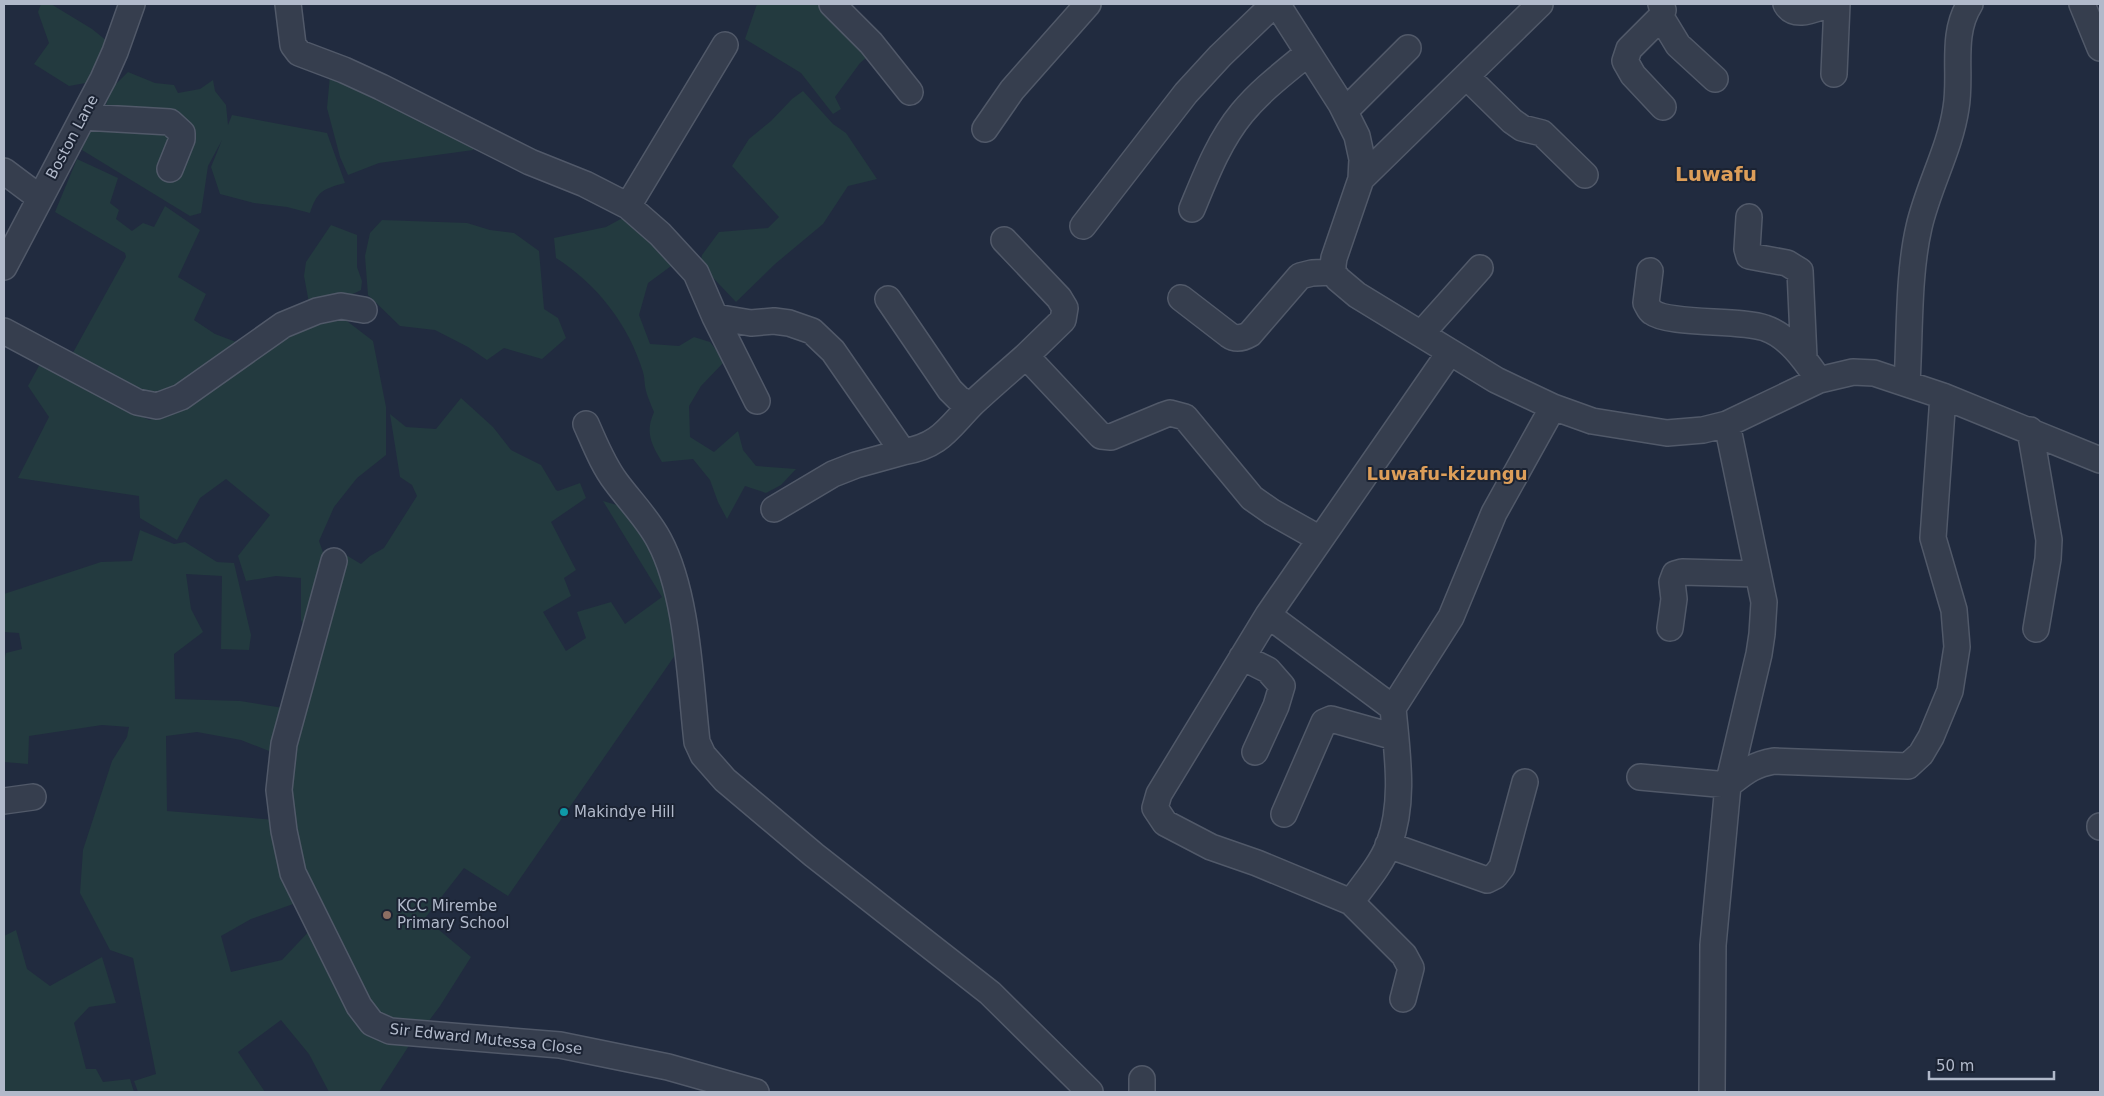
<svg xmlns="http://www.w3.org/2000/svg" width="2104" height="1096" font-family="'DejaVu Sans',sans-serif">
	<style>
		.green { fill: #233a3f }
		.lines { fill: none; stroke-linecap: round; stroke-linejoin: round }
		.minor-casing { stroke: #515969; stroke-width: 28 }
		.minor { stroke: #363e4e; stroke-width: 25 }
		.culture-dot { fill: #0f9aa8; stroke: #1b2333; stroke-width: 2 }
		.education-dot { fill: #8d6e63; stroke: #1b2333; stroke-width: 2 }
		.labels { text-anchor: middle; stroke-width: 4; stroke-linejoin: round; paint-order: stroke }
		.street-label { font-size: 15px; fill: #b1b9ca; stroke: #1b2333 }
		.poi-label { font-size: 15px; fill: #b1b9ca; stroke: #1b2333; text-anchor: start }
		.quarter-label { font-size: 18px; font-weight: bold; fill: #dd9e59; stroke: #1b2333 }
		.district-label { font-size: 20px; font-weight: bold; fill: #dd9e59; stroke: #1b2333 }
	</style>
	<rect width="100%" height="100%" fill="#212b3f"/>
	<path class="green" d="M 41,4 L 51,4 L 92,29 L 107,41 L 91,82 L 69,86 L 34,64 L 49,43 L 38,12 Z
		M 757,4 L 820,4 L 866,49 L 866,58 L 860,63 L 835,97 L 841,109 L 833,114 L 801,73 L 745,39 Z
		M 128,72 L 155,83 L 174,85 L 178,93 L 200,89 L 213,80 L 215,91 L 226,105 L 228,125 L 232,115 L 327,133 L 345,183 C 323,189 317,191 310,213 L 287,207 L 254,203 L 220,194 L 211,167 L 222,140 L 208,166 L 201,213 L 190,216 L 82,150 L 87,135 L 104,110 L 112,88 Z
		M 330,75 L 478,141 L 473,150 L 379,163 L 348,175 L 340,157 L 327,108 Z
		M 803,91 L 833,124 L 846,133 L 877,179 L 848,186 L 823,224 L 775,264 L 736,302 L 700,264 L 702,255 L 719,232 L 768,228 L 779,217 L 732,166 L 749,139 L 771,121 L 792,99 Z
		M 77,159 L 118,178 L 110,203 L 119,210 L 116,219 L 132,231 L 143,223 L 154,227 L 165,206 L 200,230 L 178,277 L 206,294 L 194,320 L 215,334 L 244,345 L 199,376 L 147,399 L 70,358 L 126,257 L 125,253 L 55,212 Z
		M 628,215 L 682,258 L 648,283 L 639,315 L 650,344 L 679,346 L 694,337 L 710,342 L 725,361 L 701,386 L 689,406 L 690,437 L 714,452 L 738,431 L 743,450 L 756,466 L 796,469 L 781,485 L 766,493 L 745,486 L 727,519 L 718,502 L 710,480 L 693,459 L 662,462 C 651,444 645,432 654,412 C 651,405 648,398 646,391 C 644,384 645,378 643,372 C 629,325 597,284 556,258 L 554,238 L 606,227 Z
		M 382,220 L 467,223 L 490,230 L 514,233 L 539,251 L 544,309 L 558,318 L 566,338 L 542,359 L 504,348 L 487,360 L 468,347 L 435,330 L 400,326 L 368,295 L 365,256 L 370,233 Z
		M 331,225 L 357,235 L 357,267 L 362,281 L 361,290 L 347,297 L 309,303 L 304,276 L 306,262 Z
		M 343,318 L 373,341 L 386,407 L 386,455 L 357,478 L 334,507 L 319,541 L 325,558 L 307,631 L 301,620 L 301,578 L 276,576 L 246,581 L 238,556 L 270,515 L 226,479 L 200,498 L 177,540 L 140,518 L 139,496 L 18,478 L 49,417 L 28,386 L 40,364 L 149,420 L 202,396 L 286,330 Z
		M 461,398 L 493,427 L 511,450 L 541,465 L 556,490 L 558,491 L 580,483 L 586,498 L 551,522 L 576,570 L 564,578 L 571,596 L 543,612 L 566,651 L 586,638 L 577,612 L 611,602 L 625,624 L 662,597 L 603,501 L 620,506 L 641,523 L 666,572 L 680,648 L 508,896 L 464,868 L 425,918 L 471,957 L 440,1006 L 422,1030 L 376,1019 L 308,893 L 283,789 L 341,552 L 361,564 L 370,556 L 384,548 L 417,496 L 412,485 L 400,477 L 390,414 L 406,427 L 436,429 Z
		M 140,530 L 174,544 L 185,542 L 217,562 L 234,563 L 251,635 L 249,650 L 221,649 L 222,576 L 186,574 L 191,609 L 203,632 L 174,654 L 175,699 L 240,701 L 283,708 L 274,753 L 241,740 L 197,732 L 166,736 L 167,811 L 276,820 L 296,903 L 251,919 L 221,936 L 231,972 L 282,960 L 313,927 L 353,1008 L 412,1041 L 379,1092 L 329,1092 L 309,1054 L 281,1020 L 238,1052 L 265,1092 L 138,1092 L 134,1081 L 156,1074 L 133,958 L 110,950 L 80,893 L 83,850 L 112,761 L 127,737 L 129,727 L 102,725 L 29,736 L 28,764 L 4,762 L 4,661 L 6,653 L 22,649 L 19,633 L 4,632 L 4,594 L 101,562 L 132,561 Z
		M 16,930 L 27,969 L 50,986 L 102,957 L 116,1003 L 89,1007 L 74,1023 L 86,1069 L 96,1069 L 103,1082 L 130,1079 L 134,1092 L 4,1092 L 4,936 Z"/>
	<g class="lines">
		<defs>
			<path id="minor" d="M 288,4 L 293,45 L 299,53 L 344,70 L 381,87 L 530,162 L 585,184 L 628,206 L 660,234 L 696,273 L 715,317 L 751,323 L 774,321 L 789,323 L 812,331 L 833,351 L 903,452 C 939,446 947,430 971,405 C 989,388 1008,372 1026,356 L 1101,436 L 1111,437 L 1164,415 L 1170,413 L 1185,417 L 1252,498 L 1272,512 L 1320,539
				M 832,4 L 871,43 L 910,92
				M 1277,4 L 1341,104 L 1357,136 L 1362,159 L 1361,179 L 1334,258 L 1333,265 L 1333,272 L 1338,279 L 1357,295 L 1496,380 L 1553,407 L 1592,421 L 1667,433 L 1703,430 L 1727,424 L 1819,380 L 1853,372 L 1874,373 L 1943,396 L 2100,460
				M 1661,4 L 1663,10 L 1661,17 L 1629,49 L 1625,61 L 1633,75 L 1663,107
				M 1786,4 C 1795,20 1816,8 1830,4
				M 2082,4 L 2100,48
				M 1661,17 L 1678,45 L 1715,79
				M 1834,74 L 1837,4
				M 1467,77 L 1512,121 L 1522,128 L 1542,133 L 1585,175
				M 1345,111 L 1408,48
				M 83,117 L 170,122 L 182,133 L 182,139 L 170,169
				M 985,129 L 1012,90 L 1088,4
				M 4,171 L 40,198
				M 1361,179 L 1540,4
				M 628,206 L 725,45
				M 1192,209 C 1206,175 1219,141 1242,113 C 1261,90 1285,72 1308,53
				M 1749,217 L 1747,249 L 1749,256 L 1787,263 L 1800,271 L 1804,358
				M 1083,226 L 1186,93 L 1220,56 L 1274,4
				M 1004,240 L 1059,298 L 1065,308 L 1063,320 L 1026,356
				M 4,267 L 103,79 L 115,52 L 132,4
				M 1650,271 L 1646,303 C 1648,306 1649,310 1652,312 C 1669,325 1741,319 1765,328 C 1789,336 1805,360 1819,380
				M 1181,298 L 1229,335 C 1236,340 1243,338 1250,334 L 1300,276 L 1312,273 L 1333,272
				M 888,299 L 950,390 L 959,399 L 971,405
				M 715,317 L 757,401
				M 4,331 L 137,402 L 157,406 L 181,397 L 283,325 L 317,311 L 341,306 L 364,310
				M 1421,334 L 1480,268
				M 1907,383 C 1910,334 1908,274 1919,227 C 1928,187 1950,149 1956,108 C 1962,74 1950,35 1970,4
				M 586,424 C 595,444 603,465 616,482 C 630,501 648,519 659,540 C 688,594 690,681 697,742 L 703,755 L 725,780 L 814,855 L 990,993 L 1090,1092
				M 2030,430 L 2049,540 L 2048,559 L 2036,629
				M 774,509 L 833,474 L 856,465 L 903,452
				M 334,561 L 284,744 L 279,790 L 284,831 L 293,873 L 359,1006 L 372,1023 L 390,1031 L 560,1045 L 668,1067 L 756,1092
				M 1268,615 L 1393,708 C 1397,753 1405,801 1389,844 C 1381,865 1364,884 1351,902 L 1257,863 L 1211,847 L 1165,823 L 1155,808 L 1159,794 L 1268,615 L 1450,352
				M 1670,628 L 1674,599 L 1672,582 L 1675,574 L 1682,572 L 1758,574
				M 1242,657 L 1268,670 L 1282,686 L 1276,706 L 1255,752
				M 1393,708 L 1451,617 L 1494,513 L 1553,407
				M 1640,777 L 1728,785 C 1745,772 1752,765 1774,761 L 1908,766 L 1921,754 L 1931,737 L 1950,691 L 1957,647 L 1954,610 L 1933,538 L 1943,396
				M 4,801 L 33,797
				M 1284,814 L 1324,722 L 1331,719 L 1395,737
				M 2100,827 L 2100,826
				M 1388,845 L 1487,880 L 1495,876 L 1502,867 L 1525,782
				M 1351,902 L 1404,955 L 1411,968 L 1403,999
				M 1142,1092 L 1142,1079
				M 1712,1092 L 1713,945 L 1728,785 L 1759,654 L 1762,634 L 1764,602 L 1727,424"/>
		</defs>
		<use href="#minor" class="minor-casing"/>
		<use href="#minor" class="minor"/>
	</g>
	<circle class="culture-dot" cx="564" cy="812" r="5"/>
	<circle class="education-dot" cx="387" cy="915" r="5"/>
	<g class="labels">
		<g class="street-label">
			<text transform="translate(72 137) rotate(-62)" y="5">Boston Lane</text>
			<text transform="translate(486 1039) rotate(6)" y="5">Sir Edward Mutessa Close</text>
		</g>
		<g class="poi-label">
			<text x="574" y="817">Makindye Hill</text>
			<text x="397" y="911">KCC Mirembe<tspan x="397" dy="17">Primary School</tspan></text>
		</g>
		<g class="quarter-label">
			<text x="1447" y="480">Luwafu-kizungu</text>
		</g>
		<g class="district-label">
			<text x="1716" y="181">Luwafu</text>
		</g>
	</g>
	<rect width="2104" height="1096" fill="none" stroke="#b1b9ca" stroke-width="10"/>
	<path d="M1929 1071v8h125v-8" fill="none" stroke="#b1b9ca" stroke-width="2.5"/>
	<text x="1936" y="1071" font-size="15" fill="#b1b9ca" stroke="#1b2333" stroke-width="4" paint-order="stroke">50 m</text>
</svg>
